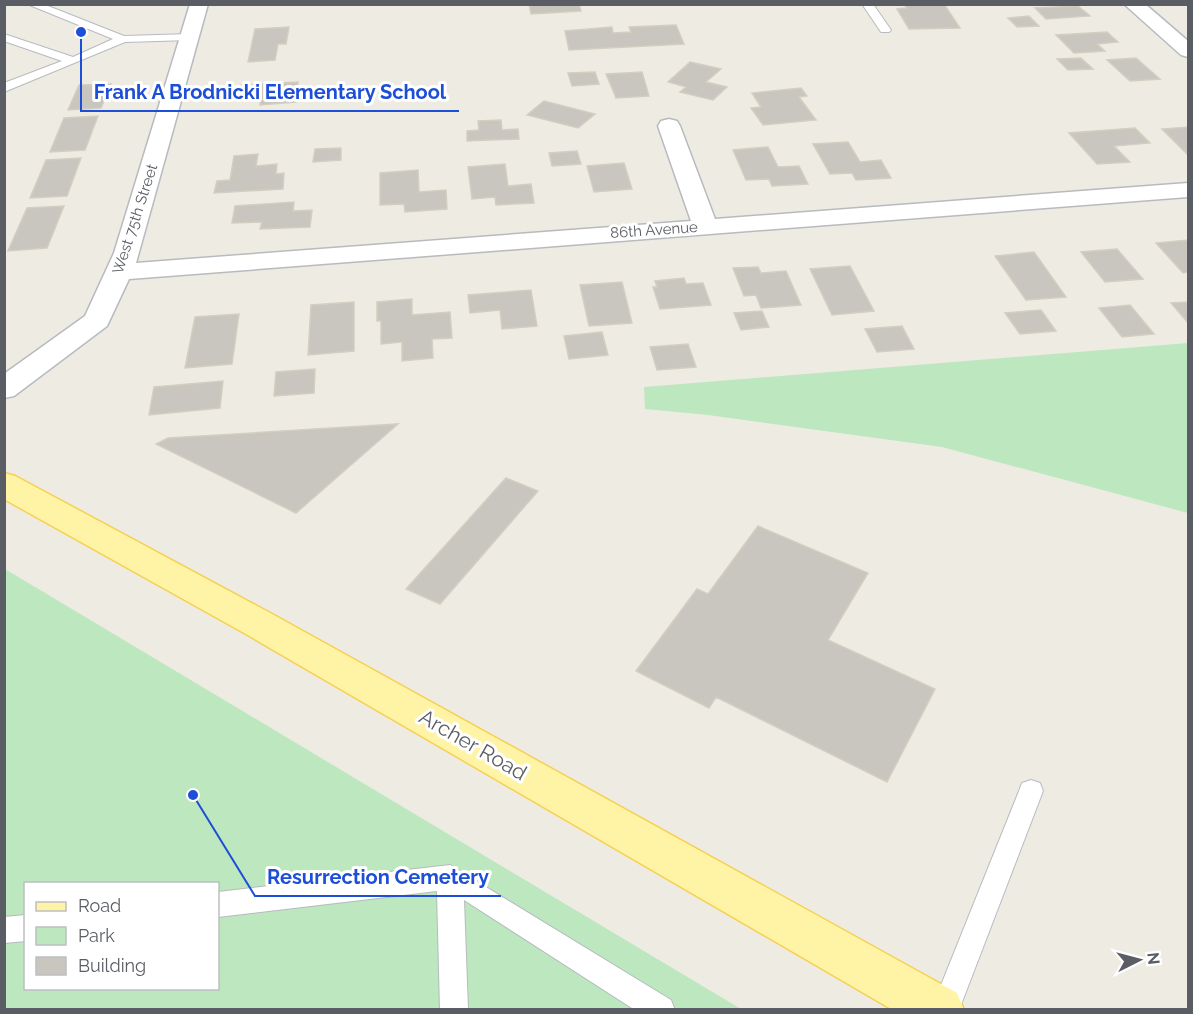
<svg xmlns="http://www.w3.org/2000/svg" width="1193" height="1014" font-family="Raleway,sans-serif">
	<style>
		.green { fill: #bde7bf; fill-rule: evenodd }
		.building { fill: #c9c6bf; stroke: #d3cec0; stroke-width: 1.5 }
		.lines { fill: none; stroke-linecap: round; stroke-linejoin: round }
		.lane-casing { stroke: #b7babf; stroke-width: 2 }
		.street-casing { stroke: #b7babf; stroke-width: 3 }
		.primary-casing { stroke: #f7d052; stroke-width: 3 }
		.lane { fill: #fff; fill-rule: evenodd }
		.street { fill: #fff; fill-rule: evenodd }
		.primary { fill: #fff4a6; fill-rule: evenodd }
		.labels { text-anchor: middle; stroke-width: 6; stroke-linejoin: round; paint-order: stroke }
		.far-street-label { font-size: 15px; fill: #5a5e64; stroke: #fff }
		.near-street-label { font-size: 21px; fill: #5a5e64; stroke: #fff }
		.leader { fill: none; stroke: #1d4ed8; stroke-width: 2 }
		.callout-dot { fill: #1d4ed8; stroke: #fff; stroke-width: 2 }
		.callout-label { font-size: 20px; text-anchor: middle; font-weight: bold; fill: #1d4ed8; stroke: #fff; stroke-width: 6; stroke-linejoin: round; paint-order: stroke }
	</style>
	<rect width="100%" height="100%" fill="#eeece2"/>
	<path class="green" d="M 1188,343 L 1188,513 L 942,447 L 708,415 L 645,409 L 644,387 Z
		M 5,569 L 741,1009 L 5,1010 ZM 26,884 L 218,884 L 218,988 L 26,988 Z"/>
	<path class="building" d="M 529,4 L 579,4 L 581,11 L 531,14 Z
		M 904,4 L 944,4 L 960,28 L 909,29 L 897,9 L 907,8 Z
		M 1078,6 L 1090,16 L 1046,19 L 1035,8 Z
		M 1029,16 L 1039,26 L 1017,27 L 1008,18 Z
		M 676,25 L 684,44 L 569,50 L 565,31 L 612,27 L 613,33 L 631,32 L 629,27 Z
		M 289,27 L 286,44 L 278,44 L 275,60 L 248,62 L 255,29 Z
		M 1107,32 L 1118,42 L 1097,44 L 1105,51 L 1074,53 L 1056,35 Z
		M 1081,58 L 1093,69 L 1068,70 L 1057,59 Z
		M 1136,58 L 1160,79 L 1130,81 L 1107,60 Z
		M 690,62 L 721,69 L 706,82 L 727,87 L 713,100 L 680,92 L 686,87 L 668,82 Z
		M 595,72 L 599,84 L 572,86 L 568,73 Z
		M 642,72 L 649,96 L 616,98 L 606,74 Z
		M 298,82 L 296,102 L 260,105 L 261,95 L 239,97 L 241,85 Z
		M 111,84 L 101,108 L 68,110 L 79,85 Z
		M 801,88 L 807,96 L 799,97 L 816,120 L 763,125 L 751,108 L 761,107 L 752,93 Z
		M 544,101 L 595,114 L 578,128 L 527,115 Z
		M 98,116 L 85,150 L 50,152 L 64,118 Z
		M 501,120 L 502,130 L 518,129 L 519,139 L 467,141 L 467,131 L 479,130 L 478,121 Z
		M 1188,127 L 1188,155 L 1162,129 Z
		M 1135,128 L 1150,143 L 1114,146 L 1130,162 L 1097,164 L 1069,133 Z
		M 848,142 L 860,162 L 881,160 L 891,178 L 856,180 L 852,173 L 830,174 L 813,144 Z
		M 768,147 L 778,167 L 799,166 L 808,184 L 772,186 L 769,179 L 746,180 L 733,150 Z
		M 341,148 L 341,160 L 313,162 L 315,149 Z
		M 577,151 L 581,164 L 552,166 L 549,153 Z
		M 258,154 L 256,166 L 277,164 L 276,174 L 284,173 L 283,189 L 214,193 L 217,181 L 230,180 L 234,156 Z
		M 81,158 L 67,196 L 30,198 L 46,160 Z
		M 624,163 L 632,189 L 594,192 L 587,166 Z
		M 505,164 L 508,186 L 531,184 L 534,203 L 496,205 L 495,197 L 472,199 L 468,167 Z
		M 418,170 L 419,192 L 446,190 L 447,209 L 405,212 L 404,204 L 380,205 L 380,173 Z
		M 294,202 L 293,211 L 312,210 L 310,227 L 260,229 L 262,222 L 232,223 L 235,206 Z
		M 64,206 L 47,248 L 8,251 L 27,208 Z
		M 1188,240 L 1188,272 L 1183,273 L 1156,243 Z
		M 1117,249 L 1143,279 L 1105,282 L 1081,252 Z
		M 1034,252 L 1066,297 L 1026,300 L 995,256 Z
		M 850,266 L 874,311 L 832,315 L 810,269 Z
		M 758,267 L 761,273 L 786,271 L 801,305 L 761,308 L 756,295 L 744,296 L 733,268 Z
		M 684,278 L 686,284 L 703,283 L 711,305 L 660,309 L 653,287 L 657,287 L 655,281 Z
		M 622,282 L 632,323 L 589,326 L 580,285 Z
		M 531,290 L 537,326 L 502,329 L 500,310 L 470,313 L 468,295 Z
		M 412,299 L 412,315 L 450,312 L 452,338 L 432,339 L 433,358 L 402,361 L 402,342 L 381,344 L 381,321 L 377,321 L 377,302 Z
		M 354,302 L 354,351 L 308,355 L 311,305 Z
		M 1188,302 L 1188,323 L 1171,303 Z
		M 1130,305 L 1154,334 L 1122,337 L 1099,308 Z
		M 1041,310 L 1056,331 L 1020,334 L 1005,313 Z
		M 762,311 L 769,327 L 741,330 L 734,313 Z
		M 239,314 L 232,364 L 185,368 L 195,317 Z
		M 902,326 L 914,349 L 877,352 L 865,329 Z
		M 602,332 L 608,355 L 569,359 L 564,336 Z
		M 688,344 L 696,367 L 657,370 L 650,347 Z
		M 315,369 L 314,393 L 274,396 L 276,372 Z
		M 223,381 L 220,408 L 149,415 L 154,387 Z
		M 398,424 L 296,513 L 156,444 L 168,438 Z
		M 506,478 L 538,491 L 440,604 L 406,589 Z
		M 758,526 L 868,573 L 828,640 L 935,689 L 887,782 L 716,697 L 709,708 L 636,671 L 697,589 L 708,594 Z"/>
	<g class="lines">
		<defs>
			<path id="lane" d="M 27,4 L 43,4 L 124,36 L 190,34 L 196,37 L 190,40 L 125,42 L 4,92 L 4,83 L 62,61 L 4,41 L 4,34 L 73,57 L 113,39 Z
				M 862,4 L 873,4 L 891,30 L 889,32 L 881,32 Z
				M 1031,780 L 1040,783 L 1043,791 L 959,1010 L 931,1010 L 1019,791 L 1022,783 Z
				M 450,865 L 671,1000 L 675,1010 L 635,1010 L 464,900 L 468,1010 L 440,1010 L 437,891 L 218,917 L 218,892 Z
				M 26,915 L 26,941 L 4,943 L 4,917 Z"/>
			<path id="street" d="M 190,4 L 208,4 L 136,263 L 691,221 L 658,126 L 661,121 L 669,119 L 677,121 L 680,126 L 715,219 L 1188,183 L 1188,197 L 129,279 L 107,326 L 14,396 L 4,398 L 4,374 L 85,316 L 114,253 Z
				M 1124,4 L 1145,4 L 1188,41 L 1188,57 L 1181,55 Z"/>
			<path id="primary" d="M 4,473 L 15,476 L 272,614 L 957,993 L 964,1010 L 893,1010 L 246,634 L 4,499 Z"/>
		</defs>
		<use href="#lane" class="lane-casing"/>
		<use href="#street" class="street-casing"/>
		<use href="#primary" class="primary-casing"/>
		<use href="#lane" class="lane"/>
		<use href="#street" class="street"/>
		<use href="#primary" class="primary"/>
	</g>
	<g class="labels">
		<g class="far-street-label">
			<text transform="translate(135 219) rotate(-72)" y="5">West 75th Street</text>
			<text transform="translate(654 230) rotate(-4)" y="5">86th Avenue</text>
		</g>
		<g class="near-street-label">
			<text transform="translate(473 745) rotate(30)" y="7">Archer Road</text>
		</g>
	</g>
	<path class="leader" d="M81 32L81 111H459M193 795L255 896H501"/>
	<g class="callout-dot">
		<circle cx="81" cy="32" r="6"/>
		<circle cx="193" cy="795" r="6"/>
	</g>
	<g class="callout-label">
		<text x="270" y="99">Frank A Brodnicki Elementary School</text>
		<text x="378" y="884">Resurrection Cemetery</text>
	</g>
	<rect width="1193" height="1014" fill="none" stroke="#5a5e64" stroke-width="12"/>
	<rect x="24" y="882" width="195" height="108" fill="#ffffff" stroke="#bdbfc1" stroke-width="1.5"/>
	<rect x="36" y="902" width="30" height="9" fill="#fff4a6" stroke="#bdbfc1" stroke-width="1.5"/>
	<text x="78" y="912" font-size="18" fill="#5a5e64">Road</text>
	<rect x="36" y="927" width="30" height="18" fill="#bde7bf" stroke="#bdbfc1" stroke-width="1.5"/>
	<text x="78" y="942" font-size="18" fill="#5a5e64">Park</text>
	<rect x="36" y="957" width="30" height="18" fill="#c9c6bf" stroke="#bdbfc1" stroke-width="1.5"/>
	<text x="78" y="972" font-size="18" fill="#5a5e64">Building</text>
	<g transform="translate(1139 960) rotate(84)" stroke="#ffffff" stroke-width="4.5" paint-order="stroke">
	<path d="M0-4.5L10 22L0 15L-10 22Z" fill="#5a5e64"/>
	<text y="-9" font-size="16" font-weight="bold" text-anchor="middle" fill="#5a5e64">N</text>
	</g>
</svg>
